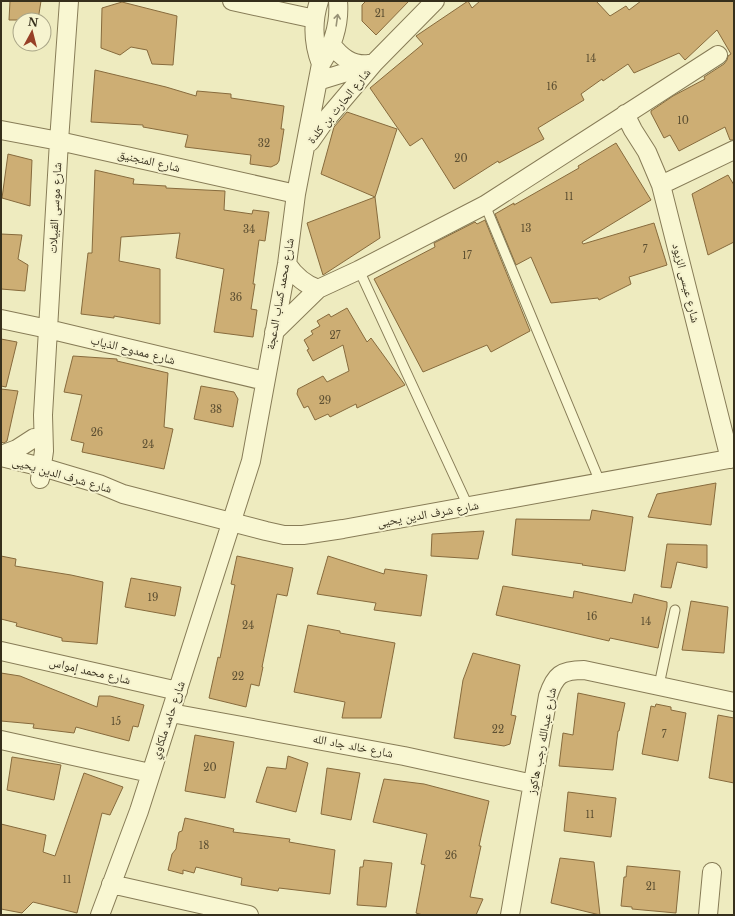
<svg xmlns="http://www.w3.org/2000/svg" width="735" height="916" font-family="'Libre Baskerville','Noto Naskh Arabic',serif">
	<style>
		.building { fill: #cdae74; stroke: #876b3d }
		.lines { fill: none; stroke-linecap: round; stroke-linejoin: round }
		.lane-casing { stroke: #877c57; stroke-width: 11 }
		.street-casing { stroke: #877c57; stroke-width: 20 }
		.lane { stroke: #f9f7d2; stroke-width: 9 }
		.street { stroke: #f9f7d2; stroke-width: 18 }
		.oneway { stroke: #989377 }
		.labels { text-anchor: middle; stroke-width: 4; stroke-linejoin: round; paint-order: stroke }
		.number-label { font-size: 10px; fill: #5c4f32 }
		.street-label { font-size: 12px; fill: #362f1c; stroke: #f6f3cf }
	</style>
	<rect width="100%" height="100%" fill="#eeebbf"/>
	<path class="building" d="M 10,1 L 41,1 L 38,20 L 9,20 Z
		M 366,1 L 409,1 L 376,35 L 362,21 L 362,5 Z
		M 468,1 L 472,8 L 480,1 L 596,1 L 610,16 L 626,6 L 629,10 L 641,1 L 734,1 L 734,140 L 730,140 L 725,127 L 679,151 L 670,135 L 664,138 L 651,113 L 651,111 L 673,96 L 705,79 L 704,77 L 707,75 L 724,64 L 727,60 L 728,56 L 731,54 L 717,30 L 685,60 L 679,53 L 634,73 L 628,64 L 603,81 L 602,79 L 581,94 L 584,100 L 538,128 L 544,139 L 499,163 L 498,161 L 454,189 L 422,138 L 410,146 L 370,88 L 423,44 L 416,36 Z
		M 122,2 L 177,16 L 173,65 L 152,64 L 147,50 L 131,47 L 120,55 L 101,48 L 102,8 Z
		M 95,70 L 166,87 L 196,96 L 197,91 L 231,94 L 231,98 L 284,106 L 281,129 L 284,129 L 279,161 L 277,164 L 271,167 L 250,164 L 251,155 L 185,147 L 188,135 L 143,127 L 143,125 L 91,122 Z
		M 347,112 L 397,129 L 375,197 L 321,174 L 334,127 Z
		M 616,143 L 651,200 L 582,242 L 583,244 L 654,223 L 667,265 L 629,277 L 631,284 L 599,300 L 598,298 L 551,303 L 531,257 L 516,265 L 495,214 L 514,203 L 514,205 L 579,168 L 578,166 Z
		M 8,154 L 32,160 L 30,206 L 2,198 Z
		M 95,170 L 134,179 L 133,184 L 166,186 L 166,188 L 225,191 L 224,210 L 252,214 L 253,210 L 269,212 L 265,241 L 259,240 L 253,284 L 255,284 L 251,309 L 257,310 L 253,337 L 214,332 L 224,269 L 176,258 L 180,233 L 121,237 L 119,261 L 160,269 L 160,324 L 114,316 L 114,318 L 81,314 L 88,253 L 92,253 Z
		M 728,175 L 734,185 L 734,242 L 708,255 L 692,194 Z
		M 375,197 L 380,238 L 323,275 L 307,223 Z
		M 485,220 L 530,331 L 491,352 L 487,345 L 423,372 L 374,279 L 435,247 L 434,243 L 475,222 L 477,224 Z
		M 1,234 L 22,235 L 18,259 L 28,265 L 25,291 L 1,289 Z
		M 347,308 L 367,342 L 371,338 L 405,385 L 357,408 L 356,404 L 330,417 L 328,414 L 315,420 L 308,406 L 304,408 L 297,394 L 298,389 L 323,376 L 327,382 L 349,371 L 343,345 L 313,361 L 307,350 L 309,349 L 304,340 L 313,334 L 311,331 L 320,326 L 317,321 L 329,314 L 331,317 Z
		M 1,339 L 17,342 L 6,387 L 1,386 Z
		M 73,356 L 117,359 L 117,361 L 168,373 L 164,427 L 173,429 L 164,469 L 82,452 L 84,443 L 71,440 L 82,395 L 64,392 Z
		M 201,386 L 234,392 L 238,399 L 233,427 L 194,419 Z
		M 1,389 L 18,391 L 7,441 L 4,443 L 1,442 Z
		M 716,483 L 711,525 L 648,517 L 657,494 Z
		M 592,510 L 633,517 L 625,571 L 582,565 L 583,564 L 512,555 L 516,519 L 590,520 Z
		M 484,531 L 478,559 L 431,556 L 432,534 Z
		M 667,544 L 707,545 L 707,568 L 677,562 L 671,588 L 661,587 Z
		M 1,556 L 16,559 L 15,566 L 71,575 L 103,582 L 97,644 L 62,641 L 62,638 L 16,626 L 17,623 L 1,619 Z
		M 237,556 L 293,568 L 287,596 L 277,594 L 262,667 L 263,667 L 259,686 L 251,684 L 246,707 L 209,698 L 218,657 L 220,658 L 235,585 L 231,584 Z
		M 328,556 L 384,574 L 385,569 L 427,575 L 421,616 L 374,610 L 376,603 L 317,594 Z
		M 131,578 L 181,587 L 175,616 L 125,607 Z
		M 503,586 L 573,598 L 574,591 L 632,603 L 634,594 L 667,602 L 667,607 L 658,648 L 610,638 L 609,641 L 496,615 Z
		M 691,601 L 728,607 L 724,653 L 682,650 Z
		M 308,625 L 340,631 L 340,633 L 395,643 L 381,718 L 342,718 L 345,702 L 294,692 Z
		M 473,653 L 520,665 L 511,715 L 516,716 L 510,744 L 504,746 L 454,738 L 463,680 Z
		M 1,673 L 20,676 L 97,707 L 99,696 L 110,696 L 144,705 L 138,727 L 133,726 L 129,741 L 76,727 L 74,733 L 33,728 L 34,724 L 1,721 Z
		M 578,693 L 625,703 L 619,731 L 618,731 L 613,770 L 559,766 L 563,733 L 573,735 Z
		M 656,704 L 671,707 L 671,710 L 686,713 L 678,761 L 642,754 L 651,706 L 655,707 Z
		M 718,715 L 734,718 L 734,783 L 709,778 Z
		M 195,735 L 234,742 L 225,798 L 185,791 Z
		M 288,756 L 308,763 L 296,812 L 256,802 L 267,767 L 286,769 Z
		M 12,757 L 61,765 L 54,800 L 7,790 Z
		M 327,768 L 360,773 L 351,820 L 321,814 Z
		M 84,773 L 123,787 L 110,815 L 102,813 L 77,913 L 33,902 L 22,913 L 1,909 L 1,824 L 46,835 L 43,852 L 55,856 Z
		M 384,779 L 424,784 L 489,801 L 479,846 L 481,846 L 470,897 L 483,899 L 476,915 L 423,915 L 416,913 L 425,865 L 421,864 L 427,834 L 373,822 Z
		M 568,792 L 616,798 L 611,837 L 564,831 Z
		M 185,818 L 234,829 L 233,832 L 290,839 L 289,842 L 335,850 L 330,894 L 279,888 L 278,891 L 241,885 L 242,878 L 196,867 L 194,873 L 183,870 L 183,874 L 168,870 L 172,854 L 176,849 L 178,836 L 179,832 L 182,831 Z
		M 560,858 L 594,862 L 600,915 L 551,903 Z
		M 364,860 L 392,863 L 386,907 L 357,905 L 360,867 L 363,867 Z
		M 627,866 L 680,871 L 676,913 L 632,909 L 632,907 L 621,906 L 624,877 L 626,877 Z"/>
	<g class="lines">
		<defs>
			<path id="lane" d="M 485,205 L 600,482
				M 359,270 L 468,506
				M 659,685 L 675,610"/>
			<path id="street" d="M 232,1 L 315,19
				M 319,1 C 312,23 313,43 321,64
				M 331,44 C 341,57 352,66 369,64
				M 318,81 L 373,64
				M 625,114 L 633,130 L 647,152 L 661,185 L 730,459
				M 1,130 L 59,141 L 296,194
				M 310,142 L 324,122 L 374,63 L 435,1
				M 661,185 L 734,150
				M 287,264 C 295,276 304,284 318,289
				M 1,319 L 48,329 L 265,381
				M 274,332 L 318,289 L 359,270 L 485,205 L 718,55
				M 1,455 L 17,449 L 34,438
				M 1,457 L 42,467 L 99,484 L 123,494 L 266,531 L 284,535 L 303,535 L 343,529 L 734,458
				M 40,479 L 44,451 L 43,415 L 59,141 L 69,1
				M 1,651 L 178,691
				M 171,713 L 404,756 L 533,784
				M 1,740 L 150,773
				M 111,884 L 249,915
				M 100,915 L 139,811 L 251,461 L 287,264 L 296,194 L 321,64 C 333,45 340,24 338,1
				M 510,915 L 548,696 C 555,675 561,670 584,670 L 734,702
				M 708,915 L 712,872"/>
		</defs>
		<use href="#lane" class="lane-casing"/>
		<use href="#street" class="street-casing"/>
		<use href="#lane" class="lane"/>
		<use href="#street" class="street"/>
	</g>
	<defs><path id="oneway-shaft" d="M-6 0H5M1.5-3L5.5 0L1.5 3" fill="none" stroke-width="1.6" stroke-linecap="round" stroke-linejoin="round"/></defs>
	<use class="oneway" href="#oneway-shaft" transform="translate(337 20) rotate(-82)"/>
	<g class="labels">
		<g class="number-label">
			<text x="380" y="17">21</text>
			<text x="591" y="62">14</text>
			<text x="552" y="90">16</text>
			<text x="683" y="124">10</text>
			<text x="264" y="147">32</text>
			<text x="461" y="162">20</text>
			<text x="569" y="200">11</text>
			<text x="526" y="232">13</text>
			<text x="249" y="233">34</text>
			<text x="645" y="253">7</text>
			<text x="467" y="259">17</text>
			<text x="236" y="301">36</text>
			<text x="335" y="339">27</text>
			<text x="325" y="404">29</text>
			<text x="216" y="413">38</text>
			<text x="97" y="436">26</text>
			<text x="148" y="448">24</text>
			<text x="153" y="601">19</text>
			<text x="592" y="620">16</text>
			<text x="646" y="625">14</text>
			<text x="248" y="629">24</text>
			<text x="238" y="680">22</text>
			<text x="116" y="725">15</text>
			<text x="498" y="733">22</text>
			<text x="664" y="738">7</text>
			<text x="210" y="771">20</text>
			<text x="590" y="818">11</text>
			<text x="204" y="849">18</text>
			<text x="451" y="859">26</text>
			<text x="67" y="883">11</text>
			<text x="651" y="890">21</text>
		</g>
		<g class="street-label">
			<text transform="translate(339 106) rotate(-51)" y="4">شارع الحارث بن كلدة</text>
			<text transform="translate(149 161) rotate(13)" y="4">شارع المنجنيق</text>
			<text transform="translate(55 208) rotate(-87)" y="4">شارع موسى القبيلات</text>
			<text transform="translate(686 283) rotate(76)" y="4">شارع عيسى الزيود</text>
			<text transform="translate(280 294) rotate(-80)" y="4">شارع محمد كساب الدعجة</text>
			<text transform="translate(133 350) rotate(14)" y="4">شارع ممدوح الذياب</text>
			<text transform="translate(62 475) rotate(16)" y="4">شارع شرف الدين يحيى</text>
			<text transform="translate(428 514) rotate(-10)" y="4">شارع شرف الدين يحيى</text>
			<text transform="translate(90 671) rotate(13)" y="4">شارع محمد إمواس</text>
			<text transform="translate(168 720) rotate(-71)" y="4">شارع حامد ملكاوي</text>
			<text transform="translate(542 741) rotate(-79)" y="4">شارع عبدالله رجب هاكوز</text>
			<text transform="translate(353 746) rotate(11)" y="4">شارع خالد جاد الله</text>
		</g>
	</g>
	<rect width="735" height="916" fill="none" stroke="#362f1c" stroke-width="4"/>
	<g transform="translate(32 32) rotate(7)"><circle r="19" fill="#f6f3cf" stroke="#a9a587"/>
	<path d="M0-3L7 15L0 10L-7 15Z" fill="#974027"/>
	<text y="-6" font-size="11" font-weight="bold" text-anchor="middle" fill="#362f1c">N</text>
	</g>
</svg>
